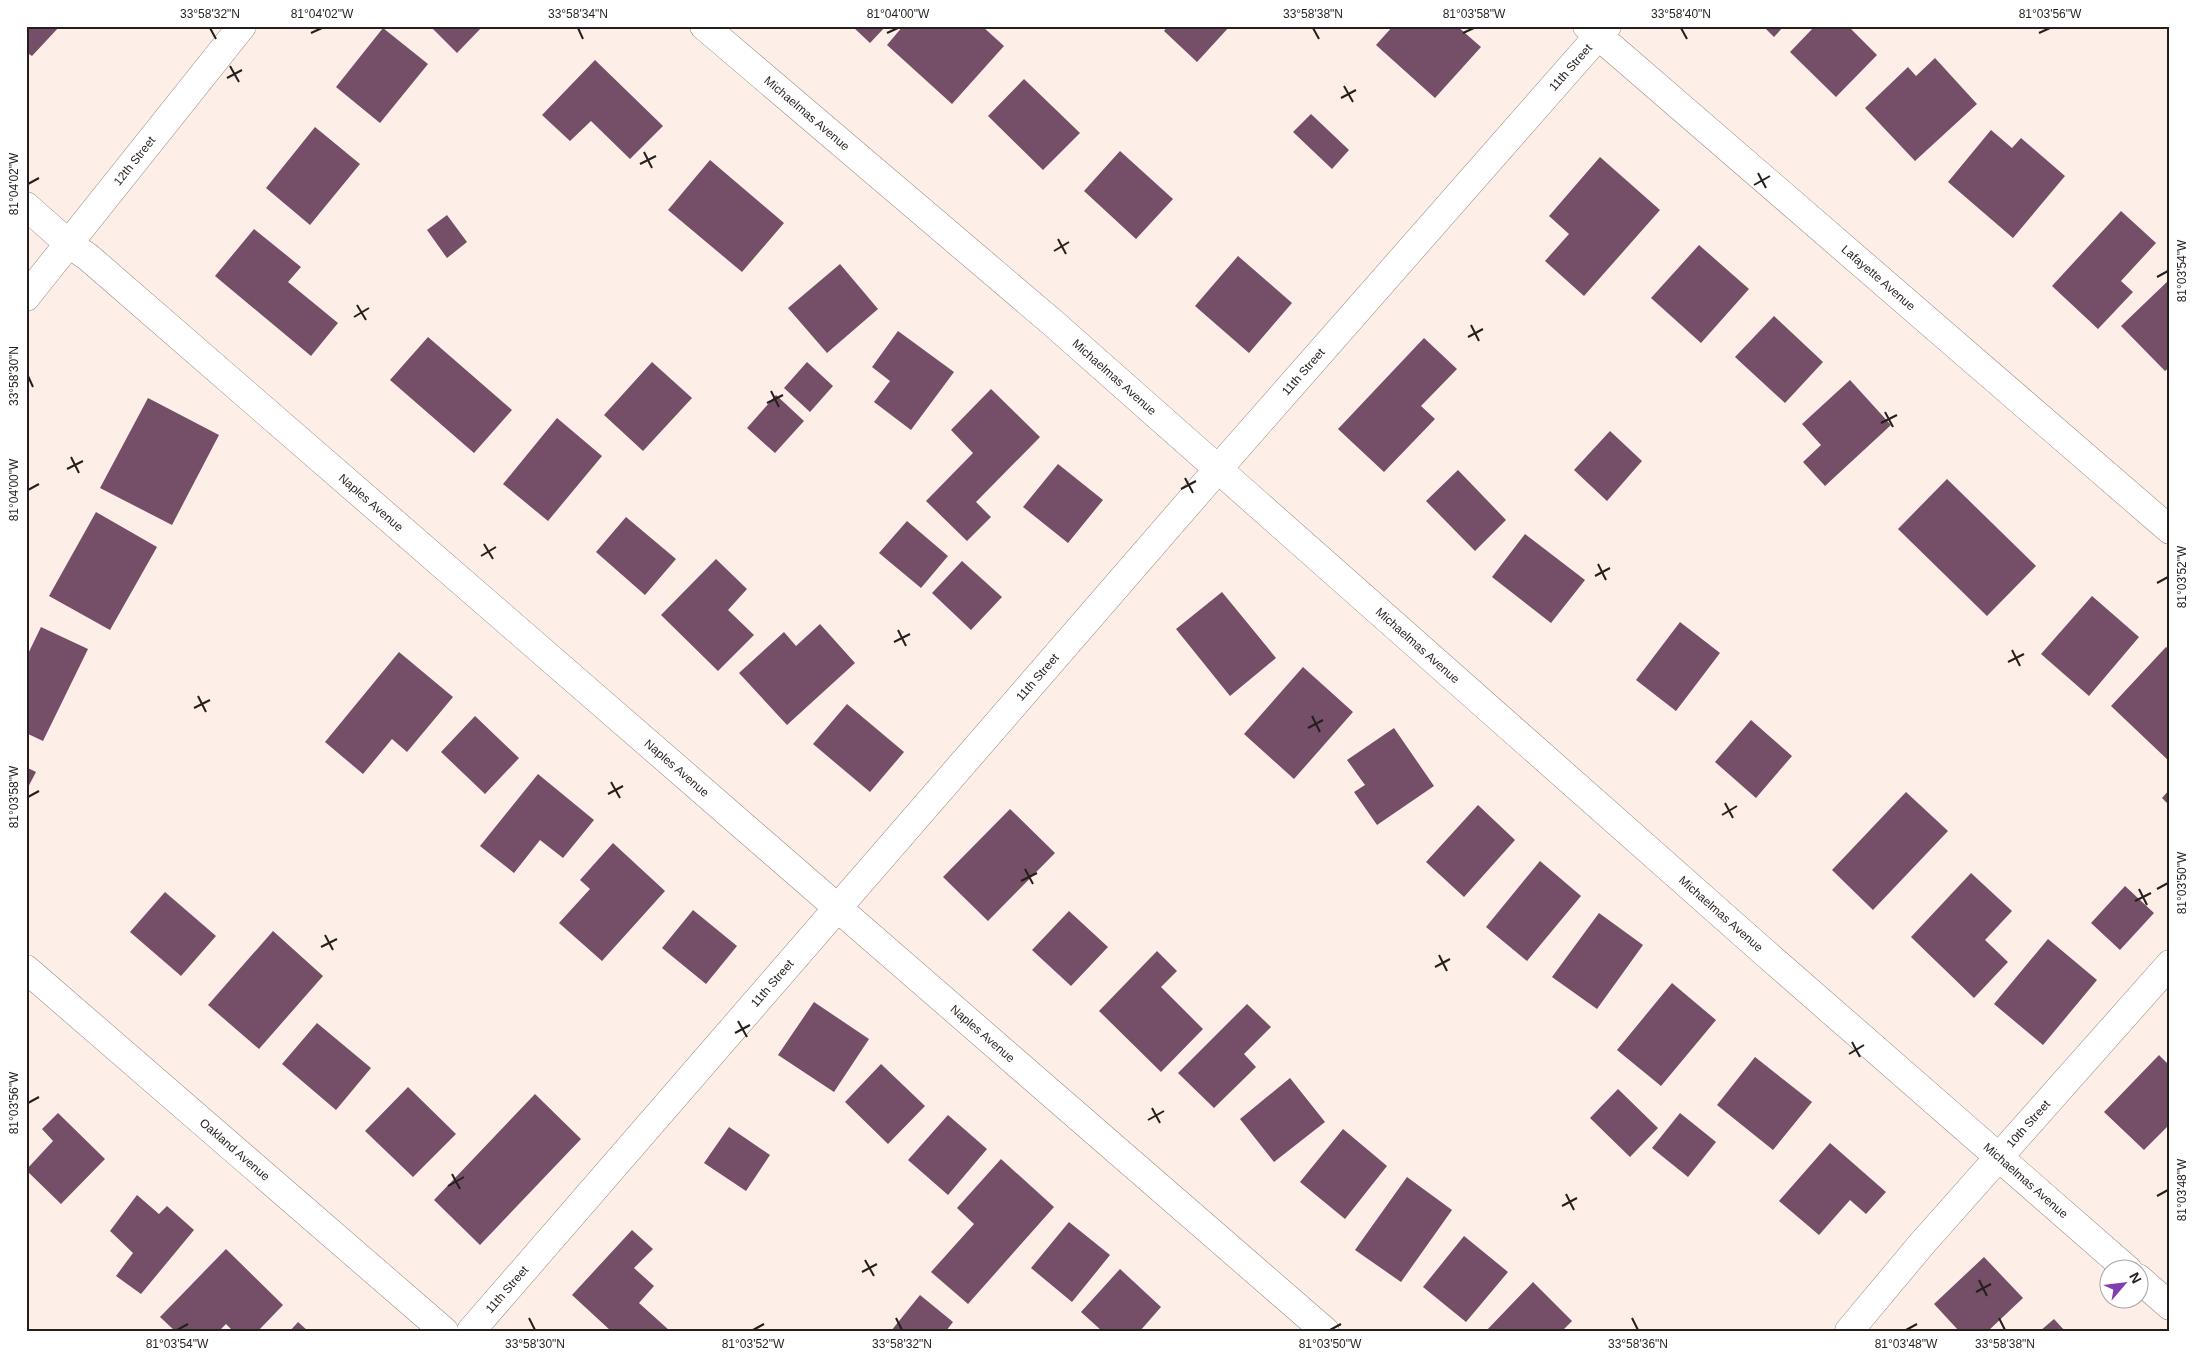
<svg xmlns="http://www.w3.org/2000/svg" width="2196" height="1357" font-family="Arial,sans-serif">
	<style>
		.building { fill: #754f67 }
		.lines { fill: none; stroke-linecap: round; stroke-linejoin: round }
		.street-casing { stroke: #988781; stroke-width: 29 }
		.secondary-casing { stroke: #988781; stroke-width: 29 }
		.street { stroke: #fff; stroke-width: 28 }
		.secondary { stroke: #fff; stroke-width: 28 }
		.ticks { fill: none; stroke: #251f1c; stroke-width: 2 }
		.labels { text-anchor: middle; stroke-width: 5; stroke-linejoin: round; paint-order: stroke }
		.street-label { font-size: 12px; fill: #251f1c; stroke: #fff }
		.neatline { fill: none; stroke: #251f1c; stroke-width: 2 }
		.ticks-label { font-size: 12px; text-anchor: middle; fill: #251f1c }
	</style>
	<rect width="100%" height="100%" fill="#fdeee8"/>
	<path class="building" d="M 26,26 L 60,26 L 32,56 L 26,52 Z
		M 430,26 L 483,26 L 457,53 Z
		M 852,26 L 886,26 L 870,43 Z
		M 903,26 L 942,26 L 946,29 L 949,26 L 982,26 L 1004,46 L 952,104 L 887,45 Z
		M 1168,26 L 1230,26 L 1197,62 L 1164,31 Z
		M 1393,26 L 1457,26 L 1481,47 L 1435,98 L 1376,45 Z
		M 1763,26 L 1784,26 L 1774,37 Z
		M 1815,26 L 1848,26 L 1877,55 L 1836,97 L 1790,52 Z
		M 383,28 L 428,64 L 380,123 L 336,87 Z
		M 1935,58 L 1977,104 L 1915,161 L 1865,108 L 1908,67 L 1916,76 Z
		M 595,60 L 663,126 L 630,159 L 591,121 L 570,141 L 542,115 Z
		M 1024,79 L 1080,133 L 1043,170 L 988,116 Z
		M 1311,114 L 1349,150 L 1332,169 L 1293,132 Z
		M 315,127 L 360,164 L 310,225 L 266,188 Z
		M 1991,130 L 2012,148 L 2021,138 L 2065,176 L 2013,238 L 1948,182 Z
		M 1120,151 L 1173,199 L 1136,239 L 1084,191 Z
		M 1600,157 L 1660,210 L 1584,296 L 1545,261 L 1569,234 L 1549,216 Z
		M 710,160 L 784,223 L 742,272 L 668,210 Z
		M 2121,211 L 2156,243 L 2121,281 L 2133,292 L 2098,329 L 2052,286 Z
		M 447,215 L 467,242 L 447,258 L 427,230 Z
		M 254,229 L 301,267 L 288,282 L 338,323 L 311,356 L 215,276 Z
		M 1699,245 L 1749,289 L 1701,343 L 1651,298 Z
		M 1238,256 L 1292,303 L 1249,353 L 1195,306 Z
		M 840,264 L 878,309 L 827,353 L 788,308 Z
		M 2170,279 L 2170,367 L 2165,371 L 2121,326 Z
		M 1774,316 L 1823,362 L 1785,403 L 1735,357 Z
		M 898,331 L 954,372 L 911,430 L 874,402 L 890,381 L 872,367 Z
		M 428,337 L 512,410 L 474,453 L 390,380 Z
		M 1424,338 L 1457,369 L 1421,406 L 1435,419 L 1384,472 L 1338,429 Z
		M 652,362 L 692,398 L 643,451 L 604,415 Z
		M 807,362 L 833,386 L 810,412 L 784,388 Z
		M 1850,380 L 1891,425 L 1825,486 L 1803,462 L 1821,445 L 1802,424 Z
		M 991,389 L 1040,437 L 976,502 L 991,517 L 967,541 L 926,501 L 973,453 L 951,430 Z
		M 776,395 L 804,421 L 775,453 L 747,428 Z
		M 148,398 L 219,435 L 172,525 L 100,488 Z
		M 557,418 L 602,456 L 548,521 L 503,484 Z
		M 1610,431 L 1642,461 L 1607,501 L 1574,470 Z
		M 1058,464 L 1103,500 L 1068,543 L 1023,507 Z
		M 1458,470 L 1506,520 L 1475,551 L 1426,501 Z
		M 1947,479 L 2036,566 L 1987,616 L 1898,529 Z
		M 96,512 L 157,547 L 110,630 L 49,596 Z
		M 626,517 L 676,559 L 645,595 L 596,552 Z
		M 907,521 L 948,556 L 921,588 L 879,553 Z
		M 1525,534 L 1585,580 L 1551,623 L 1492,577 Z
		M 716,559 L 747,589 L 728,610 L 754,635 L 718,671 L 661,615 Z
		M 962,561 L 1002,597 L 971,630 L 932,593 Z
		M 1222,592 L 1276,658 L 1230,696 L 1176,629 Z
		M 2092,596 L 2139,637 L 2089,696 L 2041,654 Z
		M 1680,622 L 1720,653 L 1676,711 L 1636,680 Z
		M 820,624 L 855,663 L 787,725 L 739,673 L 784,632 L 796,646 Z
		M 41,627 L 88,649 L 43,741 L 26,733 L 26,658 Z
		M 2166,647 L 2170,650 L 2170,762 L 2111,706 Z
		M 399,652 L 453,697 L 407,752 L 392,739 L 363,774 L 325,742 Z
		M 1303,667 L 1353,712 L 1294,779 L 1244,734 Z
		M 847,704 L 904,752 L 870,792 L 813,744 Z
		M 475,716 L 519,758 L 485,794 L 441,752 Z
		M 1751,720 L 1792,756 L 1756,798 L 1715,762 Z
		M 1394,728 L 1434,786 L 1377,825 L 1354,792 L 1365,785 L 1347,760 Z
		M 26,767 L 36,772 L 26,791 Z
		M 538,774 L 594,820 L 563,858 L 540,840 L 514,873 L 480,846 Z
		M 2170,789 L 2170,806 L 2162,798 Z
		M 1906,792 L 1948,831 L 1873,910 L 1832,870 Z
		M 1478,805 L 1515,840 L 1464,897 L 1426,862 Z
		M 1010,809 L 1055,853 L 988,921 L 943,877 Z
		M 613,843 L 665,891 L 602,961 L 559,923 L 590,889 L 580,880 Z
		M 1540,861 L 1581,896 L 1527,961 L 1486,927 Z
		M 1971,873 L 2012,911 L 1985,940 L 2008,962 L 1974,998 L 1911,937 Z
		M 2125,886 L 2154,913 L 2120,950 L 2091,923 Z
		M 165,892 L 216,936 L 181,976 L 130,932 Z
		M 693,910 L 737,946 L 706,984 L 662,948 Z
		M 1069,911 L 1108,947 L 1071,986 L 1032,950 Z
		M 1599,913 L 1643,945 L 1597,1009 L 1552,977 Z
		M 273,931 L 323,976 L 259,1049 L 208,1005 Z
		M 2048,939 L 2097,980 L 2043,1045 L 1994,1004 Z
		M 1157,951 L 1177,971 L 1161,987 L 1203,1029 L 1161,1072 L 1099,1011 Z
		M 1672,983 L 1716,1020 L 1661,1086 L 1617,1050 Z
		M 814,1002 L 869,1039 L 834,1092 L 778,1055 Z
		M 1247,1004 L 1271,1027 L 1244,1054 L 1256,1067 L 1214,1108 L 1178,1073 Z
		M 317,1023 L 371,1068 L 336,1110 L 282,1064 Z
		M 2159,1055 L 2170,1066 L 2170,1124 L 2144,1150 L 2104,1112 Z
		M 1755,1057 L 1812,1102 L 1773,1150 L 1717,1105 Z
		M 881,1064 L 925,1106 L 888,1144 L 845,1102 Z
		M 1290,1078 L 1325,1122 L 1274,1162 L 1240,1119 Z
		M 408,1087 L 456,1134 L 413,1177 L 365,1131 Z
		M 1618,1089 L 1658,1128 L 1630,1157 L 1590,1118 Z
		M 535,1094 L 581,1139 L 480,1245 L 434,1200 Z
		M 58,1113 L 105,1159 L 61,1204 L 26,1170 L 53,1141 L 42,1129 Z
		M 1680,1113 L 1716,1142 L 1688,1177 L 1652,1148 Z
		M 948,1115 L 987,1149 L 948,1195 L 908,1160 Z
		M 729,1127 L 770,1155 L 746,1191 L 704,1163 Z
		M 1343,1129 L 1387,1166 L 1345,1219 L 1300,1182 Z
		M 1830,1143 L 1886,1192 L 1866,1214 L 1850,1200 L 1819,1235 L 1779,1201 Z
		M 1001,1159 L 1054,1207 L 968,1304 L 931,1272 L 974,1224 L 957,1208 Z
		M 1407,1177 L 1452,1210 L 1401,1282 L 1355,1250 Z
		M 137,1195 L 159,1214 L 167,1206 L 194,1230 L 141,1294 L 116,1276 L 133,1253 L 110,1231 Z
		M 1069,1222 L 1110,1255 L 1072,1302 L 1031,1268 Z
		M 632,1230 L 653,1249 L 634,1268 L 654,1286 L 639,1303 L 670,1331 L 611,1331 L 572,1295 Z
		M 1464,1236 L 1508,1272 L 1466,1322 L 1423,1287 Z
		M 226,1249 L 283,1305 L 258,1331 L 233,1331 L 226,1324 L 219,1331 L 175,1331 L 160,1317 Z
		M 1984,1257 L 2023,1298 L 1988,1331 L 1959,1331 L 1934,1304 Z
		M 1120,1269 L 1161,1307 L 1140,1331 L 1102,1331 L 1081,1312 Z
		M 1533,1282 L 1572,1321 L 1562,1331 L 1486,1331 Z
		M 920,1295 L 953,1322 L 946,1331 L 891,1331 Z
		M 2054,1319 L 2065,1331 L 2040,1331 Z
		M 298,1322 L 308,1331 L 290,1331 Z"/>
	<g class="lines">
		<defs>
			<g id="street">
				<path id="s1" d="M 704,26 L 1053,323 L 1764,952 L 2128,1270"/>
				<path id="s2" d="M 1587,26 L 2170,530"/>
				<path id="s3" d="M 26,206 L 69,244 L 88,257 L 1325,1331"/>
				<path id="s4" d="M 26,969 L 444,1331"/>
				<path d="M 2138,1278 L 2170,1306"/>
				<path id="s5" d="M 471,1331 L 1218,469 L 1607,26"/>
				<path id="s6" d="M 1849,1331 L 1920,1246 L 2170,964"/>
			</g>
			<g id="secondary">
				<path id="s7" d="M 26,297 L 242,26"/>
			</g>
		</defs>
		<use href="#street" class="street-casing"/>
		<use href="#secondary" class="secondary-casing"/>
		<use href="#street" class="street"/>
		<use href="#secondary" class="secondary"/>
	</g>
	<path class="ticks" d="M 210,28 L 216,39M 578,28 L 583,39M 1313,28 L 1319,39M 1681,28 L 1687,39M 311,33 L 322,28M 887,33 L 898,28M 1463,33 L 1474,28M 2039,33 L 2050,28M 230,66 L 239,82M 227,78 L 242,70M 1344,86 L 1353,102M 1341,98 L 1356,90M 644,152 L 652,168M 640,164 L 656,156M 1758,173 L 1766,188M 28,184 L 39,178M 1754,185 L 1770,176M 1058,239 L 1066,254M 1054,251 L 1069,242M 2157,277 L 2168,271M 357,305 L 366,320M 354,317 L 369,308M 1471,325 L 1479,341M 1468,337 L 1483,329M 28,376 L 33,387M 771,391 L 779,407M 767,403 L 783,395M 1885,412 L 1893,427M 1881,423 L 1897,415M 71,457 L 79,473M 67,469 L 83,461M 1185,478 L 1193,493M 1181,489 L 1196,481M 28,490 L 39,484M 484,544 L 493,559M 481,556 L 496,547M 1598,564 L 1606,580M 1595,576 L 1610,568M 2157,583 L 2168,577M 898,630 L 906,646M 894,642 L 910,634M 2012,650 L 2020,666M 2008,662 L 2024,654M 198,696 L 206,712M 194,708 L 210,700M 1312,716 L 1320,732M 1308,728 L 1323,720M 611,782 L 620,798M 608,794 L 623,786M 28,797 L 39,791M 1725,803 L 1733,818M 1722,815 L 1737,806M 1025,869 L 1033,884M 1021,881 L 1037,873M 2139,889 L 2147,905M 2157,889 L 2168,883M 2135,901 L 2151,893M 325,935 L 333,950M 321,947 L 337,939M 1439,955 L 1447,971M 1435,967 L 1450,959M 738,1021 L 747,1037M 735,1033 L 750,1025M 1852,1042 L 1860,1057M 1849,1054 L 1864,1045M 28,1103 L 39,1097M 1152,1108 L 1160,1123M 1148,1120 L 1164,1111M 452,1174 L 460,1189M 448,1186 L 464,1177M 1566,1194 L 1574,1210M 2157,1196 L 2168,1190M 1562,1206 L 1577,1198M 865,1260 L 874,1276M 862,1272 L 877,1264M 1979,1280 L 1987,1296M 1976,1292 L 1991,1284M 529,1318 L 535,1330M 896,1318 L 902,1330M 1632,1318 L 1638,1330M 1999,1318 L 2005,1330M 177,1330 L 188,1324M 753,1330 L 764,1324M 1330,1330 L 1341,1324M 1906,1330 L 1917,1324"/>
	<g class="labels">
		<g class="street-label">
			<text dy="4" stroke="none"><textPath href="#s5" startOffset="1675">11th Street</textPath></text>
			<text dy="4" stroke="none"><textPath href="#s1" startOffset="135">Michaelmas Avenue</textPath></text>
			<text dy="4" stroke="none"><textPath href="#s7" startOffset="174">12th Street</textPath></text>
			<text dy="4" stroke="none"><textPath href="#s2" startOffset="385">Lafayette Avenue</textPath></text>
			<text dy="4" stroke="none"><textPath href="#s5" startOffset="1270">11th Street</textPath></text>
			<text dy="4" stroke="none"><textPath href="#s1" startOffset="540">Michaelmas Avenue</textPath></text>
			<text dy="4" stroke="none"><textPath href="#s3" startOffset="455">Naples Avenue</textPath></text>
			<text dy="4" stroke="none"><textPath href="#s1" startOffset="945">Michaelmas Avenue</textPath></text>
			<text dy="4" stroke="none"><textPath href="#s5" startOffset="865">11th Street</textPath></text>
			<text dy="4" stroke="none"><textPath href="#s3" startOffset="860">Naples Avenue</textPath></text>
			<text dy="4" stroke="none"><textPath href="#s1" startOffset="1350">Michaelmas Avenue</textPath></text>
			<text dy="4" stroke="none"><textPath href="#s5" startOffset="460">11th Street</textPath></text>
			<text dy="4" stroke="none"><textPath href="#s3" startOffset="1265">Naples Avenue</textPath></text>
			<text dy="4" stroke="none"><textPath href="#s6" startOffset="274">10th Street</textPath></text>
			<text dy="4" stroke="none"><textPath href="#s4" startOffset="276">Oakland Avenue</textPath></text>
			<text dy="4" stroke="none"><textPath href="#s1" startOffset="1755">Michaelmas Avenue</textPath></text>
			<text dy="4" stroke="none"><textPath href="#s5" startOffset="55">11th Street</textPath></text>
		</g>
	</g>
	<rect width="2196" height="1357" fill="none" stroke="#ffffff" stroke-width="55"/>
	<g transform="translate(2124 1284) rotate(62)"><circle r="24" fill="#ffffff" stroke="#a8a5a4"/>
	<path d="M0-4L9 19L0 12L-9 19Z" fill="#7f3fb3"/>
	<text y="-8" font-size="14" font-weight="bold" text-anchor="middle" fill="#251f1c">N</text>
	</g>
	<rect x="28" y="28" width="2140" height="1302" class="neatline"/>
	<g class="ticks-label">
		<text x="210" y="18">33°58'32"N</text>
		<text x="322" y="18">81°04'02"W</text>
		<text x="578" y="18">33°58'34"N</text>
		<text x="898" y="18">81°04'00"W</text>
		<text x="1313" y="18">33°58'38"N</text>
		<text x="1474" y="18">81°03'58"W</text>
		<text x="1681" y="18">33°58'40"N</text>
		<text x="2050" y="18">81°03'56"W</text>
		<text transform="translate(14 184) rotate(-90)" y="4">81°04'02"W</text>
		<text transform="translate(2182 271) rotate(-90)" y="4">81°03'54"W</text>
		<text transform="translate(14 376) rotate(-90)" y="4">33°58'30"N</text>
		<text transform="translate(14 490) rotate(-90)" y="4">81°04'00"W</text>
		<text transform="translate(2182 577) rotate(-90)" y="4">81°03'52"W</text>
		<text transform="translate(14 797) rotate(-90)" y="4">81°03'58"W</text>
		<text transform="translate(2182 883) rotate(-90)" y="4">81°03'50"W</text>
		<text transform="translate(14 1103) rotate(-90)" y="4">81°03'56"W</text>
		<text transform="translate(2182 1190) rotate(-90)" y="4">81°03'48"W</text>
		<text x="177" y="1348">81°03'54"W</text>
		<text x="535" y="1348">33°58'30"N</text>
		<text x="753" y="1348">81°03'52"W</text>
		<text x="902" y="1348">33°58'32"N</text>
		<text x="1330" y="1348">81°03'50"W</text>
		<text x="1638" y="1348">33°58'36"N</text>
		<text x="1906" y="1348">81°03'48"W</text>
		<text x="2005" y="1348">33°58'38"N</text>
	</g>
</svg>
